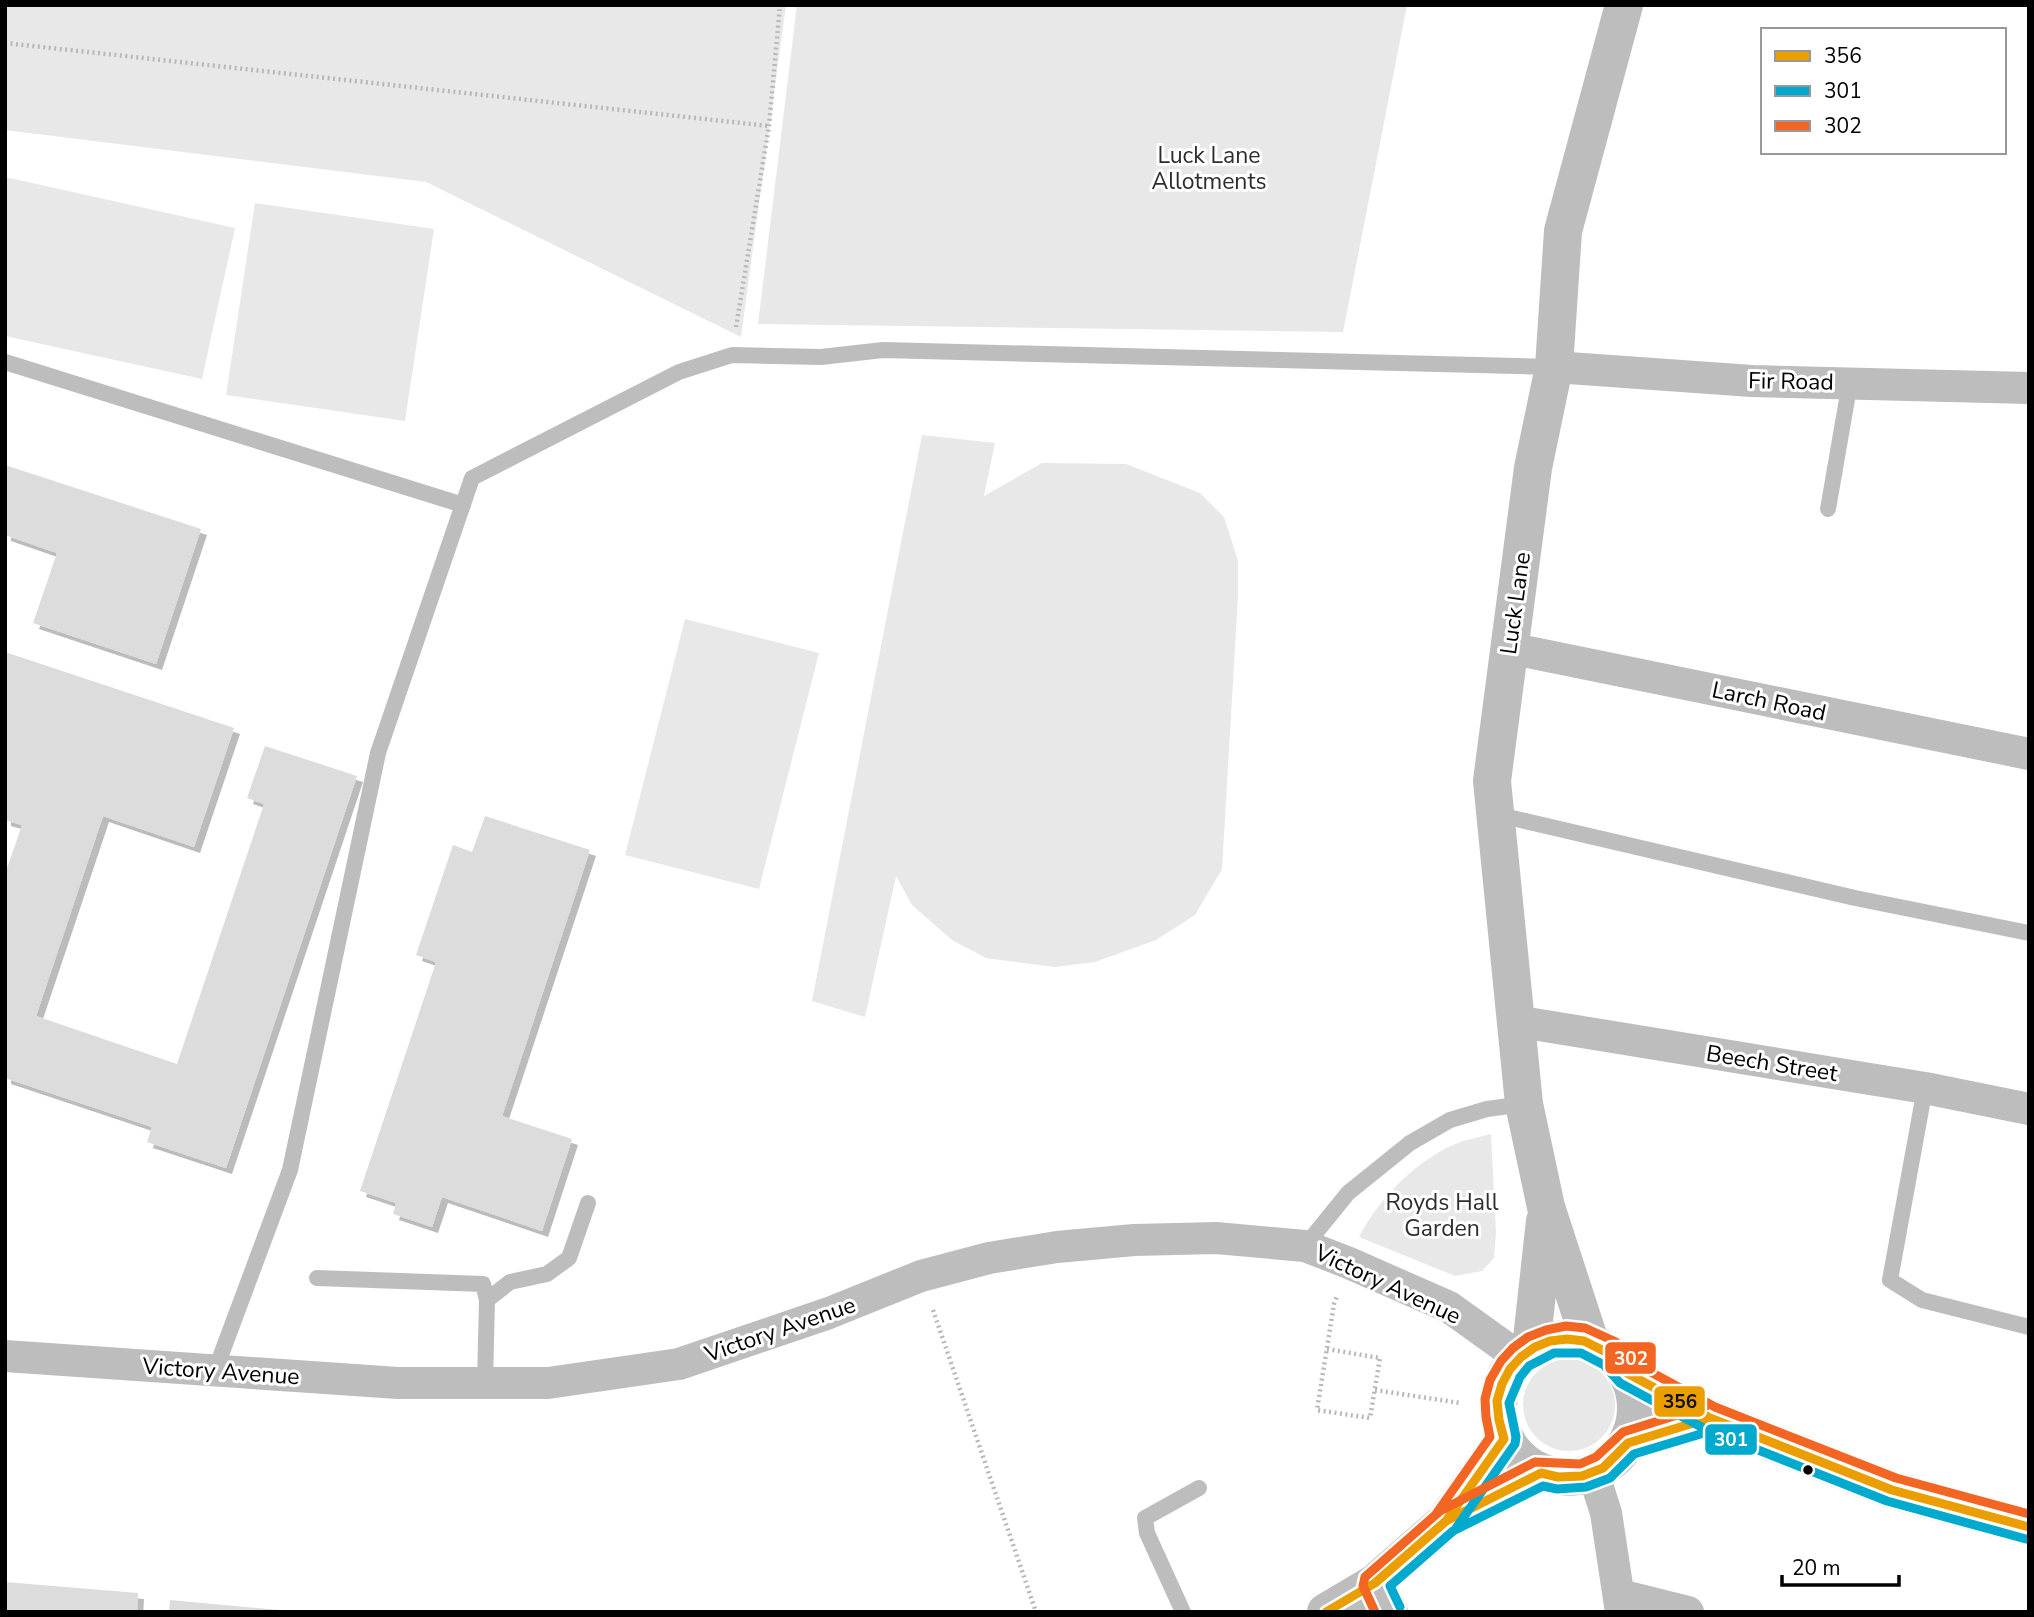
<svg xmlns="http://www.w3.org/2000/svg" width="2034" height="1617" font-family="'Nunito Sans',sans-serif">
	<style>
		.green { fill: #e8e8e8 }
		.building { fill: #dcdcdc; filter: url(#shadow) }
		.lines { fill: none; stroke-linecap: round; stroke-linejoin: round }
		.path { stroke: #b8b8b8; stroke-width: 4.5; stroke-dasharray: 2 3.5; stroke-linecap: butt }
		.service { stroke: #bdbdbd; stroke-width: 16 }
		.minor { stroke: #bdbdbd; stroke-width: 32 }
		.tertiary { stroke: #bdbdbd; stroke-width: 38 }
		.bus-1-casing { stroke: #fff; stroke-width: 14 }
		.bus-2-casing { stroke: #fff; stroke-width: 14 }
		.bus-3-casing { stroke: #fff; stroke-width: 14 }
		.bus-1 { stroke: #eb9e00; stroke-width: 9 }
		.bus-2 { stroke: #00a9ce; stroke-width: 9 }
		.bus-3 { stroke: #f26522; stroke-width: 9 }
		.bus-dot { fill: #000; stroke: #fff; stroke-width: 2.5 }
		.labels { text-anchor: middle; stroke-width: 6; stroke-linejoin: round; paint-order: stroke }
		.park-label { font-size: 23px; fill: #2d2d2d; stroke: #fff }
		.street-label { font-size: 23px; fill: #000; stroke: #fff }
		.line-badge { stroke: #fff; stroke-width: 2.5 }
		.badge-label { font-size: 19px; text-anchor: middle; font-weight: bold; fill: #fff }
		.pale-badge-label { font-size: 19px; text-anchor: middle; font-weight: bold; fill: #111 }
	</style>
	<defs>
		<filter id="shadow"><feDropShadow dx="6" dy="6" stdDeviation="0" flood-color="#0004"/></filter>
	</defs>
	<rect width="100%" height="100%" fill="#fff"/>
	<path class="green" d="M 5,5 L 786,5 L 741,337 L 426,182 L 5,130 Z
		M 797,5 L 1407,5 L 1343,332 L 758,324 Z
		M 5,177 L 235,228 L 202,379 L 5,336 Z
		M 255,203 L 434,229 L 405,421 L 226,395 Z
		M 922,435 L 995,443 L 984,496 L 1042,463 L 1126,464 L 1200,493 L 1224,517 L 1238,561 L 1238,596 L 1222,869 L 1195,915 L 1156,940 L 1095,962 L 1055,967 L 986,958 L 952,940 L 912,905 L 896,876 L 865,1017 L 812,1001 Z
		M 685,619 L 819,653 L 759,889 L 625,855 Z
		M 1491,1134 L 1496,1232 L 1494,1258 L 1482,1271 L 1455,1276 L 1359,1237 C 1380,1197 1417,1159 1460,1142 C 1469,1139 1481,1137 1491,1134 Z
		M1523 1405a46 46 0 1 1 92 0a46 46 0 1 1-92 0Z"/>
	<path class="building" d="M 5,465 L 201,529 L 156,664 L 33,623 L 57,553 L 5,535 Z
		M 5,652 L 234,728 L 194,847 L 103,816 L 36,1016 L 177,1064 L 264,804 L 247,798 L 265,746 L 357,776 L 226,1168 L 147,1142 L 152,1127 L 5,1078 L 5,874 L 22,825 L 5,820 Z
		M 485,816 L 590,850 L 502,1116 L 572,1139 L 542,1231 L 442,1197 L 432,1227 L 393,1214 L 396,1203 L 360,1191 L 436,962 L 416,955 L 453,845 L 472,852 Z
		M 5,1582 L 138,1593 L 137,1612 L 5,1612 Z
		M 170,1600 L 279,1610 L 279,1612 L 169,1612 Z"/>
	<g class="lines">
		<path class="path" d="M 5,43 L 769,126
			M 736,327 L 769,126 L 780,5
			M 933,1310 L 1036,1612
			M 1327,1349 L 1380,1358 L 1370,1418 L 1317,1410 L 1334,1304 L 1337,1296
			M 1375,1390 L 1460,1403"/>
		<path class="service" d="M 5,362 L 463,505
			M 1828,509 L 1850,382
			M 1495,814 L 1855,898 L 2029,933
			M 1925,1088 L 1890,1280 L 1922,1300 L 2029,1327
			M 1305,1246 L 1348,1193 L 1410,1143 L 1450,1120 L 1487,1109 L 1524,1104
			M 317,1278 L 483,1284 L 487,1300 L 485,1383
			M 487,1300 L 510,1282 L 547,1274 L 569,1258 L 588,1203
			M 215,1371 L 290,1170 L 378,753 L 472,478 L 679,372 L 732,355 L 821,357 L 883,350 L 1553,367
			M 1183,1612 L 1147,1533 L 1145,1518 L 1199,1488"/>
		<path class="minor" d="M 1554,367 L 1752,381 L 2029,388
			M 1509,648 L 2029,754
			M 1515,1021 L 1925,1088 L 2029,1109
			M 5,1356 L 398,1383 L 548,1383 L 679,1364 L 829,1313 L 921,1276 L 989,1258 L 1057,1247 L 1134,1240 L 1216,1238 L 1305,1246 L 1349,1263 L 1449,1307 L 1520,1358
			M 1593,1472 L 1606,1513 L 1621,1612
			M 1620,1595 L 1688,1612"/>
		<path class="tertiary" d="M1498 1408a69 69 0 1 1 138 0a69 69 0 1 1-138 0Z
			M 1590,1342 L 1546,1207 L 1524,1104 L 1492,781 L 1533,468 L 1554,367 L 1563,231 L 1624,5
			M 1531,1348 L 1545,1221
			M 1627,1373 L 1710,1418 L 1892,1490 L 2029,1527
			M 1628,1443 L 1710,1418
			M 1449,1516 L 1504,1439
			M 1375,1583 L 1389,1612
			M 1326,1612 L 1375,1583 L 1446,1521 L 1541,1473"/>
		<defs>
			<path id="bus-1" d="M 1446,1521 L 1504,1439 L 1499,1420 L 1497,1401 L 1502,1384 L 1510,1369 L 1521,1357 L 1535,1347 L 1550,1341 L 1567,1339 L 1584,1341 L 1612,1355 L 1627,1373 L 1710,1418 L 1892,1490 L 2029,1527
				M 1326,1612 L 1375,1583 L 1446,1521 L 1541,1473 L 1558,1477 L 1582,1476 L 1603,1468 L 1628,1443 L 1710,1418"/>
			<path id="bus-2" d="M 1456,1528 L 1515,1444 L 1516,1437 L 1509,1403 L 1520,1377 L 1529,1366 L 1554,1353 L 1581,1353 L 1604,1365 L 1620,1383 L 1705,1429 L 1887,1501 L 2026,1539
				M 1400,1607 L 1390,1586 L 1453,1531 L 1543,1486 L 1557,1489 L 1586,1487 L 1610,1478 L 1634,1454 L 1714,1430"/>
			<path id="bus-3" d="M 1436,1514 L 1490,1437 L 1486,1417 L 1485,1399 L 1490,1380 L 1501,1361 L 1513,1348 L 1528,1337 L 1546,1330 L 1566,1326 L 1585,1328 L 1616,1342 L 1636,1364 L 1715,1407 L 1896,1478 L 2029,1514
				M 1375,1612 L 1363,1586 L 1365,1577 L 1440,1511 L 1535,1462 L 1580,1464 L 1596,1457 L 1623,1432 L 1706,1406"/>
		</defs>
		<use href="#bus-1" class="bus-1-casing"/>
		<use href="#bus-2" class="bus-2-casing"/>
		<use href="#bus-3" class="bus-3-casing"/>
		<use href="#bus-1" class="bus-1"/>
		<use href="#bus-2" class="bus-2"/>
		<use href="#bus-3" class="bus-3"/>
	</g>
	<circle class="bus-dot" cx="1808" cy="1470" r="6"/>
	<g class="labels">
		<g class="park-label">
			<text x="1209" y="163">Luck Lane<tspan x="1209" dy="26">Allotments</tspan></text>
			<text x="1442" y="1210">Royds Hall<tspan x="1442" dy="26">Garden</tspan></text>
		</g>
		<g class="street-label">
			<text transform="translate(1791 381) rotate(1)" y="8">Fir Road</text>
			<text transform="translate(1515 603) rotate(-82)" y="8">Luck Lane</text>
			<text transform="translate(1769 701) rotate(12)" y="8">Larch Road</text>
			<text transform="translate(1772 1063) rotate(9)" y="8">Beech Street</text>
			<text transform="translate(1388 1284) rotate(25)" y="8">Victory Avenue</text>
			<text transform="translate(780 1329) rotate(-19)" y="8">Victory Avenue</text>
			<text transform="translate(221 1371) rotate(4)" y="8">Victory Avenue</text>
		</g>
	</g>
	<g class="line-badge">
		<rect x="1604" y="1341" width="53" height="34" rx="7" fill="#f26522"/>
		<rect x="1653" y="1385" width="53" height="33" rx="7" fill="#eb9e00"/>
		<rect x="1704" y="1423" width="54" height="33" rx="7" fill="#00a9ce"/>
	</g>
	<g class="badge-label">
		<text x="1631" y="1365">302</text>
		<text x="1731" y="1446">301</text>
	</g>
	<g class="pale-badge-label">
		<text x="1680" y="1408">356</text>
	</g>
	<rect width="2034" height="1617" fill="none" stroke="#000000" stroke-width="14"/>
	<rect x="1761" y="28" width="245" height="126" fill="#ffffff" stroke="#999999" stroke-width="2"/>
	<rect x="1775" y="51" width="35" height="10" fill="#eb9e00" stroke="#999999" stroke-width="2"/>
	<text x="1824" y="63" font-size="21" fill="#000000">356</text>
	<rect x="1775" y="86" width="35" height="10" fill="#00a9ce" stroke="#999999" stroke-width="2"/>
	<text x="1824" y="98" font-size="21" fill="#000000">301</text>
	<rect x="1775" y="121" width="35" height="10" fill="#f26522" stroke="#999999" stroke-width="2"/>
	<text x="1824" y="133" font-size="21" fill="#000000">302</text>
	<path d="M1782 1575v10h117v-10" fill="none" stroke="#000000" stroke-width="3.5"/>
	<text x="1792" y="1575" font-size="21" fill="#000000" stroke="#ffffff" stroke-width="5" paint-order="stroke">20 m</text>
</svg>
